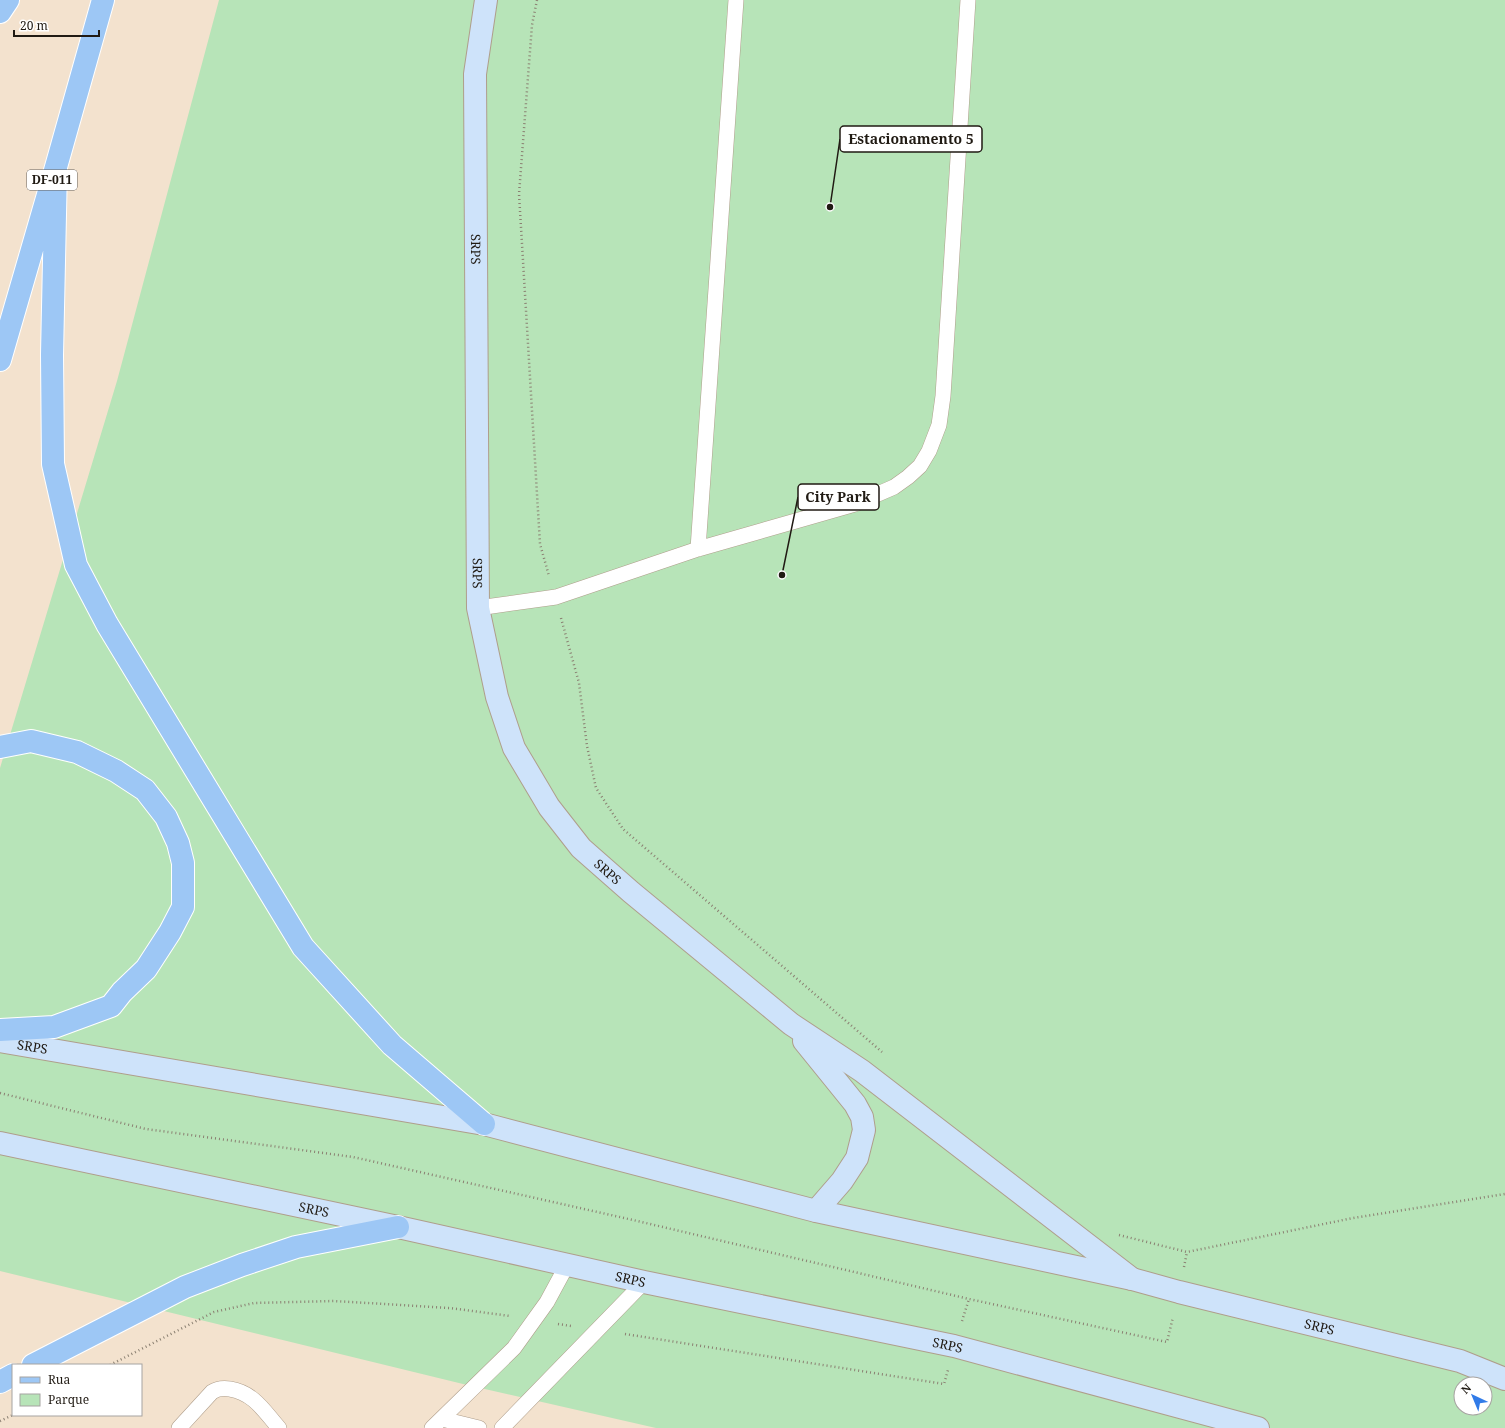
<svg xmlns="http://www.w3.org/2000/svg" width="1505" height="1428" font-family="'Noto Serif',serif">
	<style>
		.green { fill: #b7e4b8; fill-rule: evenodd }
		.lines { fill: none; stroke-linecap: round; stroke-linejoin: round }
		.lane-casing { stroke: #af9e8b; stroke-width: 16 }
		.secondary-casing { stroke: #af9e8b; stroke-width: 24 }
		.primary-casing { stroke: #fff; stroke-width: 24 }
		.path { stroke: #8b8072; stroke-width: 2.5; stroke-dasharray: 1 3; stroke-linecap: butt }
		.lane { stroke: #fff; stroke-width: 15 }
		.secondary { stroke: #cee3fa; stroke-width: 22 }
		.primary { stroke: #9dc7f5; stroke-width: 22 }
		.labels { text-anchor: middle; stroke-width: 3; stroke-linejoin: round; paint-order: stroke }
		.shield { fill: #fff; stroke: #635f5a; stroke-width: 1 }
		.shield-label { font-size: 12px; font-weight: bold; fill: #201a13 }
		.street-label { font-size: 13px; fill: #201a13; stroke: #fff }
		.leader { fill: none; stroke: #201a13; stroke-width: 1.5 }
		.callout-dot { fill: #201a13; stroke: #fff; stroke-width: 1.5 }
		.callout { fill: #fff; stroke: #201a13; stroke-width: 1.5 }
		.callout-label { font-size: 14px; text-anchor: middle; font-weight: bold; fill: #201a13 }
	</style>
	<rect width="100%" height="100%" fill="#f3e2ce"/>
	<path class="green" d="M 219,0 L 1505,0 L 1505,1428 L 656,1428 L 463,1384 L 0,1271 L 0,768 L 117,381 ZM 1461,1384 L 1485,1384 L 1485,1408 L 1461,1408 Z"/>
	<g class="lines">
		<defs>
			<path id="lane" d="M 698,549 L 736,0
				M 478,608 L 556,597 L 698,549 L 855,504 L 894,487 L 908,477 L 920,466 L 929,451 L 939,425 L 943,396 L 968,0
				M 442,1419 L 479,1428
				M 179,1428 L 212,1392 C 218,1388 223,1388 230,1389 C 254,1393 264,1411 279,1428
				M 432,1428 L 514,1348 L 547,1302 L 567,1265
				M 502,1428 L 644,1282"/>
			<g id="secondary">
				<path id="s1" d="M 486,0 L 475,74 L 478,608 L 497,697 L 514,748 L 549,807 L 581,848 L 631,892 L 791,1024 L 862,1071 L 1132,1279"/>
				<path id="s2" d="M 0,1041 L 484,1124 L 816,1211 L 1132,1279 L 1179,1292 L 1460,1361 L 1505,1379"/>
				<path d="M 804,1041 L 855,1104 L 862,1117 L 864,1130 L 857,1158 L 842,1181 L 816,1211"/>
				<path id="s3" d="M 0,1143 L 398,1227 L 644,1282 L 954,1346 L 1258,1428"/>
			</g>
			<path id="primary" d="M 0,12 L 8,0
				M 56,167 L 52,355 L 53,464 L 76,565 L 107,624 L 303,947 L 392,1045 L 484,1124
				M 0,360 L 56,167 L 103,0
				M 0,747 L 31,741 L 77,752 L 116,771 L 145,790 L 166,817 L 178,843 L 183,863 L 183,907 L 170,932 L 146,969 L 122,992 L 111,1006 L 54,1027 L 0,1030
				M 33,1365 L 185,1287 L 242,1265 L 296,1247 L 398,1227
				M 0,1382 L 13,1375"/>
		</defs>
		<use href="#lane" class="lane-casing"/>
		<use href="#secondary" class="secondary-casing"/>
		<use href="#primary" class="primary-casing"/>
		<path class="path" d="M 537,0 L 532,25 L 519,194 L 540,544 L 549,576
			M 561,618 L 579,683 L 587,746 L 596,788 L 623,829 L 882,1052
			M 0,1093 L 146,1129 L 353,1157 L 633,1220 L 969,1299 L 1167,1342 L 1173,1317
			M 1119,1235 L 1187,1252 L 1353,1218 L 1505,1194
			M 1184,1267 L 1187,1252
			M 962,1321 L 969,1299
			M 558,1324 L 571,1326
			M 625,1334 L 944,1384 L 948,1370
			M 110,1365 L 214,1312 L 254,1303 L 334,1301 L 450,1308 L 510,1316
			M 0,1421 L 13,1415"/>
		<use href="#lane" class="lane"/>
		<use href="#secondary" class="secondary"/>
		<use href="#primary" class="primary"/>
	</g>
	<g class="labels">
		<rect class="shield" x="27" y="170" width="50" height="20" rx="3"/>
		<g class="shield-label">
			<text x="52" y="184">DF-011</text>
		</g>
		<g class="street-label">
			<text dy="5" stroke="none"><textPath href="#s1" startOffset="250">SRPS</textPath></text>
			<text dy="5" stroke="none"><textPath href="#s1" startOffset="574">SRPS</textPath></text>
			<text dy="5" stroke="none"><textPath href="#s1" startOffset="910">SRPS</textPath></text>
			<text dy="5" stroke="none"><textPath href="#s2" startOffset="33">SRPS</textPath></text>
			<text dy="5" stroke="none"><textPath href="#s3" startOffset="321">SRPS</textPath></text>
			<text dy="5" stroke="none"><textPath href="#s3" startOffset="645">SRPS</textPath></text>
			<text dy="5" stroke="none"><textPath href="#s2" startOffset="1351">SRPS</textPath></text>
			<text dy="5" stroke="none"><textPath href="#s3" startOffset="969">SRPS</textPath></text>
		</g>
	</g>
	<path class="leader" d="M830 207L840 139M782 575L798 497"/>
	<g class="callout-dot">
		<circle cx="830" cy="207" r="4"/>
		<circle cx="782" cy="575" r="4"/>
	</g>
	<g class="callout">
		<rect x="840" y="126" width="142" height="26" rx="4"/>
		<rect x="798" y="484" width="81" height="26" rx="4"/>
	</g>
	<g class="callout-label">
		<text x="911" y="144">Estacionamento 5</text>
		<text x="838" y="502">City Park</text>
	</g>
	<rect x="12" y="1364" width="130" height="52" fill="#ffffff" stroke="#a6a3a1"/>
	<rect x="20" y="1377" width="20" height="6" fill="#9dc7f5" stroke="#a6a3a1"/>
	<text x="48" y="1384" font-size="12" fill="#201a13">Rua</text>
	<rect x="20" y="1394" width="20" height="12" fill="#b7e4b8" stroke="#a6a3a1"/>
	<text x="48" y="1404" font-size="12" fill="#201a13">Parque</text>
	<g transform="translate(1473 1396) rotate(316)"><circle r="19" fill="#ffffff" stroke="#a6a3a1"/>
	<path d="M0-3L7 15L0 10L-7 15Z" fill="#317be8"/>
	<text y="-6" font-size="11" font-weight="bold" text-anchor="middle" fill="#201a13">N</text>
	</g>
	<path d="M14 30v6h85v-6" fill="none" stroke="#201a13" stroke-width="2"/>
	<text x="20" y="30" font-size="12" fill="#201a13" stroke="#ffffff" stroke-width="3" paint-order="stroke">20 m</text>
</svg>
